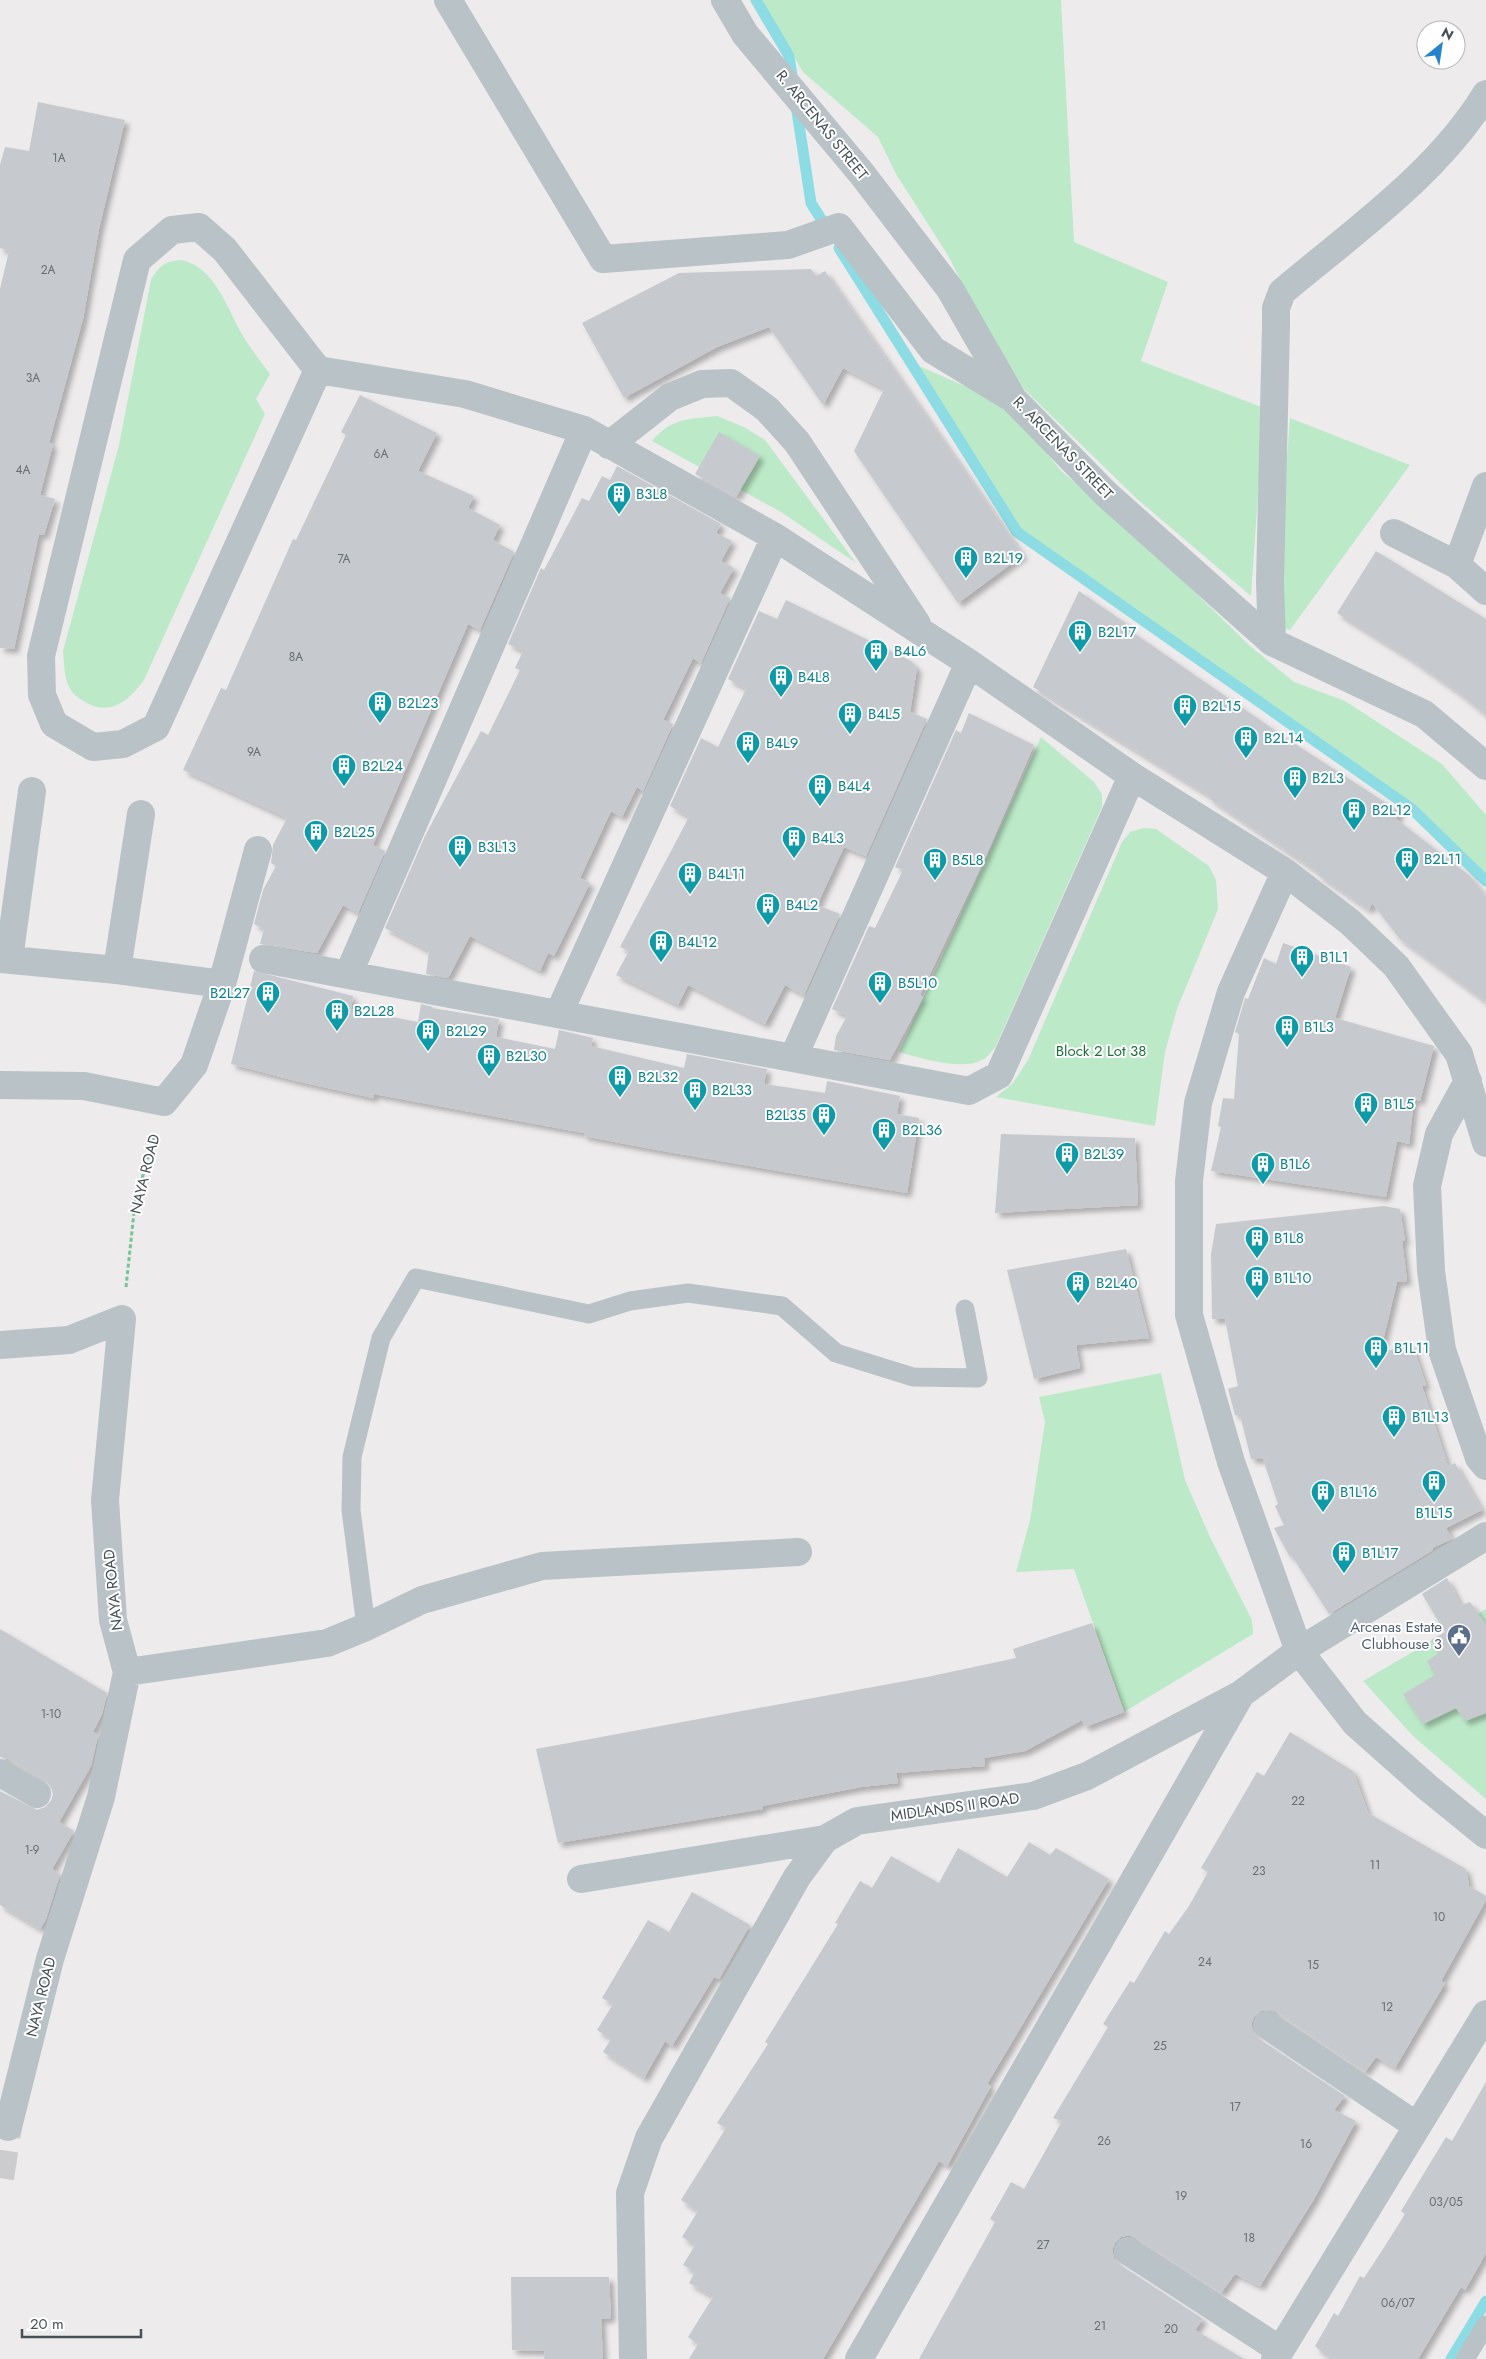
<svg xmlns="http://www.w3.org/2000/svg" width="1486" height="2359" font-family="Jost,sans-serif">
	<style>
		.green { fill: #bceac8 }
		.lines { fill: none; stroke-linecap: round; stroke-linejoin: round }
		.stream { stroke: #8ddce3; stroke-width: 11 }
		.building { fill: #c6c9cd; filter: url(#shadow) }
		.minor-tunnel { stroke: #ccccce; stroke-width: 28; stroke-dasharray: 28 14; stroke-linecap: butt }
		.path { stroke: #77c495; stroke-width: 3; stroke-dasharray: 4 2.5; stroke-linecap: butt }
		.service { stroke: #b8c2c7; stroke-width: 19 }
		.minor { stroke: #b8c2c7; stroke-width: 28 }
		.labels { text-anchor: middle; stroke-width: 4; stroke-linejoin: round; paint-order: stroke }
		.number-label { font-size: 12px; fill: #666f74 }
		.street-label { font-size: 15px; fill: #465157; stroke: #fff }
		.culture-label { font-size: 15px; fill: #0d838f; stroke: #fff; text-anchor: start }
		.park-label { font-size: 15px; fill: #1e713d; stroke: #fff }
		.service-label { font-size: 15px; fill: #4e5e75; stroke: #fff; text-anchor: end }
	</style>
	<defs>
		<filter id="shadow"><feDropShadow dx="4.5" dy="4.5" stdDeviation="2.5" flood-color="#0004"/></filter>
	</defs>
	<rect width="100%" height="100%" fill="#eeebec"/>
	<path class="green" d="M 761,0 L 1061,0 L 1074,242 L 1168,282 L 1141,361 L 1264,408 L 1251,596 L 1136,498 L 1024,389 L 979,318 L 949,257 L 896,174 L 878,137 L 803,72 Z
		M 182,260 C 216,268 227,309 243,336 C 251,349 261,362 270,374 L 256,399 L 265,414 L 144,680 C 128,702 108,718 82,700 C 75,696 70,691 67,682 C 64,673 64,661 63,651 L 119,445 L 151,280 C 159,265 166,261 182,260 Z
		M 912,363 L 997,400 L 1040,444 L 1061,471 L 1121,520 L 1250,646 L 1294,682 L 1345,701 L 1442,764 L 1486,815 L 1486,881 L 1412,809 L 1017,532 Z
		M 717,416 L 744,427 L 765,440 L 856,563 L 781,512 L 652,441 C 671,418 689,419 717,416 Z
		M 1290,418 L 1410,465 L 1290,630 L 1281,627 L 1276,604 Z
		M 1041,737 L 1094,782 L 1102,794 L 1102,807 L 995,1048 C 991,1051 988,1057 984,1059 C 962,1072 922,1058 899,1052 Z
		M 1144,828 L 1156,829 L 1209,866 L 1216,880 L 1218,909 L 1177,1009 L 1165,1052 L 1155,1126 L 996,1097 L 1013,1083 L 1028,1060 L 1122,842 L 1130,832 Z
		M 1161,1373 L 1185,1480 L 1210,1537 L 1252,1620 L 1253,1634 L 1124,1712 L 1074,1569 L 1016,1572 L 1030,1520 L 1045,1422 L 1039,1397 Z
		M 1486,1609 L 1486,1799 L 1413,1736 L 1363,1681 Z"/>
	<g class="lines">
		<path class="stream" d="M 756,0 L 789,56 L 793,82
			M 796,105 L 811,203 L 828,230
			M 839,248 L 1017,532 L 1412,809 L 1486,881
			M 1451,2359 L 1486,2301"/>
	</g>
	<path class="building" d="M 38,102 L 125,120 L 99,229 L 83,319 L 49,443 L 53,444 L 40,495 L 55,499 L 44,535 L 39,534 L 14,649 L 0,648 L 0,289 L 9,251 L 0,248 L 0,165 L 5,147 L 29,151 Z
		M 811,269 L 816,276 L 825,271 L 1023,555 L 958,603 L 854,451 L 884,389 L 843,368 L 823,405 L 769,327 L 717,347 L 624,398 L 582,323 L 679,273 Z
		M 360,395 L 437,433 L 418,471 L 474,496 L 468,508 L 500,525 L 493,540 L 514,552 L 480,630 L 468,624 L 373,845 L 385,851 L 358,913 L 343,905 L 317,953 L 260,944 L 264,929 L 254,924 L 263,890 L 276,866 L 271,863 L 273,845 L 287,818 L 183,770 L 221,688 L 226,690 L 293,539 L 296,540 L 346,435 L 341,432 Z
		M 719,432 L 760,456 L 736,497 L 695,474 Z
		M 617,466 L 721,524 L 716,533 L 732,541 L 721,561 L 734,568 L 720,593 L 730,598 L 701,663 L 693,658 L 663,720 L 673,724 L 643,791 L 637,787 L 622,817 L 611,811 L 580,878 L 590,883 L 554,956 L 548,953 L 540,971 L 470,936 L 448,978 L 426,974 L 429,951 L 385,928 L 425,836 L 481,731 L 488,735 L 520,670 L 515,668 L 523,651 L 508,644 L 541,568 L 544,570 L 582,498 L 589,501 L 602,476 L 610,480 Z
		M 1376,551 L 1486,619 L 1486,715 L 1459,693 L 1406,656 L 1337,613 Z
		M 1079,591 L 1127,624 L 1125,627 L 1286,738 L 1400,812 L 1396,819 L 1470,876 L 1486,897 L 1486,1002 L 1400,939 L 1372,903 L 1369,910 L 1318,875 L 1319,873 L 1210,799 L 1211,797 L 1033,687 Z
		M 786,600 L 911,661 L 917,668 L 910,712 L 927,719 L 866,856 L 844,847 L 817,905 L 840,914 L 804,995 L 785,985 L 765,1024 L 688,985 L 678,1005 L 616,975 L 629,951 L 620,947 L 689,817 L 670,806 L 701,738 L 718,747 L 746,689 L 728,679 L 759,611 L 777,619 Z
		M 969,713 L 1034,745 L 985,858 L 920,995 L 923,997 L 890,1060 L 834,1050 L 836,1036 L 847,1016 L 832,1009 L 869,926 L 875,928 L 903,870 L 895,867 L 956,730 L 961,733 Z
		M 1283,943 L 1351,967 L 1335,1018 L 1434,1046 L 1420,1101 L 1414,1099 L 1409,1144 L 1397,1141 L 1386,1197 L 1211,1171 L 1221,1127 L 1218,1126 L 1223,1098 L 1234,1099 L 1239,1034 L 1235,1032 L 1245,998 L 1248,999 L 1264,958 L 1276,964 Z
		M 254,971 L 353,996 L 351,1009 L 418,1022 L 421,1004 L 433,1007 L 432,1008 L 499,1019 L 496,1037 L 555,1049 L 559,1030 L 593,1038 L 591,1046 L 684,1068 L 687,1054 L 767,1069 L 764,1084 L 825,1093 L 827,1081 L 900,1096 L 897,1114 L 919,1118 L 907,1193 L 657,1150 L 584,1136 L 584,1133 L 374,1094 L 373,1098 L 296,1081 L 231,1064 Z
		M 1001,1134 L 1135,1138 L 1138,1205 L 995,1213 Z
		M 1384,1206 L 1400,1209 L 1405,1241 L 1402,1241 L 1407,1281 L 1397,1282 L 1380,1353 L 1412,1344 L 1426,1385 L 1422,1386 L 1448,1466 L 1455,1463 L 1482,1510 L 1446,1528 L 1452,1539 L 1432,1548 L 1433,1550 L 1329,1614 L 1292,1556 L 1290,1557 L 1274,1528 L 1284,1525 L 1275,1506 L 1278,1504 L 1263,1459 L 1251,1459 L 1240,1415 L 1235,1415 L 1228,1389 L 1238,1386 L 1225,1319 L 1212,1319 L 1211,1254 L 1216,1224 Z
		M 1126,1249 L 1149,1338 L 1076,1345 L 1080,1368 L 1034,1379 L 1007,1270 Z
		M 1447,1578 L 1461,1605 L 1470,1602 L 1486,1625 L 1486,1713 L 1465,1721 L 1456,1708 L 1423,1724 L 1403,1694 L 1435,1675 L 1427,1661 L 1439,1653 L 1431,1640 L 1445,1632 L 1422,1594 Z
		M 1092,1623 L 1124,1712 L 1085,1727 L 1082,1720 L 1025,1751 L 984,1758 L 985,1766 L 896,1773 L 898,1783 L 861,1787 L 762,1806 L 763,1809 L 558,1843 L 536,1749 L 927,1677 L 1016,1658 L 1013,1649 Z
		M 0,1629 L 107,1693 L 102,1714 L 93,1732 L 98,1735 L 91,1766 L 59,1822 L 74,1831 L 52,1869 L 60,1874 L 46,1919 L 40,1929 L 0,1905 L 0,1791 L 37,1810 L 45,1807 L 51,1801 L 53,1794 L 51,1787 L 45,1780 L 8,1759 L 0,1757 Z
		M 1290,1732 L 1353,1771 L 1368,1813 L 1466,1869 L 1469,1886 L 1486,1896 L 1486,1900 L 1441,1981 L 1445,1983 L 1395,2068 L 1376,2057 L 1365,2072 L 1276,2012 L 1269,2010 L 1261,2011 L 1254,2017 L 1251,2024 L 1253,2031 L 1258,2038 L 1345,2096 L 1334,2110 L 1356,2121 L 1314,2199 L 1260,2286 L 1235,2274 L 1221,2293 L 1136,2238 L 1129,2235 L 1121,2237 L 1115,2243 L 1112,2250 L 1114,2258 L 1119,2264 L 1203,2319 L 1195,2330 L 1244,2359 L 919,2359 L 995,2222 L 990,2219 L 1011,2182 L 1024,2189 L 1062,2121 L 1053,2118 L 1108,2027 L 1103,2024 L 1130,1981 L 1134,1983 L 1165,1931 L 1169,1934 L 1189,1906 L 1208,1872 L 1201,1868 L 1257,1772 L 1264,1776 Z
		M 1029,1842 L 1050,1855 L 1056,1848 L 1109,1879 L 987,2084 L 991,2086 L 947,2166 L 939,2161 L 823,2359 L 689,2359 L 698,2344 L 688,2337 L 713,2297 L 689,2283 L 695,2272 L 683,2265 L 695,2245 L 682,2237 L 698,2211 L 681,2200 L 726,2128 L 717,2123 L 768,2044 L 765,2042 L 838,1924 L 835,1923 L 860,1881 L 872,1888 L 891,1856 L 939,1883 L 958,1848 L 1007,1877 Z
		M 692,1892 L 750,1925 L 719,1979 L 714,1977 L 672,2046 L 665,2041 L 644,2078 L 603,2052 L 611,2039 L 597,2030 L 613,2004 L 602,1998 L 648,1920 L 669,1932 Z
		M 1486,2082 L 1486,2253 L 1465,2290 L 1461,2287 L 1418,2359 L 1330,2359 L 1315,2346 L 1334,2313 L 1338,2316 L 1360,2276 L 1364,2278 L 1383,2249 L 1405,2214 L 1401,2211 L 1446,2137 L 1452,2141 Z
		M 511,2277 L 609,2277 L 611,2318 L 601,2319 L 603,2359 L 544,2359 L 545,2351 L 512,2350 Z"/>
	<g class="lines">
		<path class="minor-tunnel" d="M 0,2178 L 8,2127"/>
		<path class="path" d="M 126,1287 L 135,1203 L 155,1134"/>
		<path class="service" d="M 366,1627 L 351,1510 L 352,1457 L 381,1338 L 416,1278 L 589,1314 L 630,1301 L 688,1293 L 782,1306 L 836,1353 L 913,1377 L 978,1378 L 965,1309
			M 1465,2359 L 1486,2325"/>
		<path class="minor" d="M 448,0 L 603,259 L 788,245 L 839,227 L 933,350 L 1010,397
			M 725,0 L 745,34 L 862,174 L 950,289 L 1013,399 L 1106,494 L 1272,642 L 1424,714 L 1486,766
			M 318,370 L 156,727 L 123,744 L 93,747 L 54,724 L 42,695 L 41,656 L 137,260 L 172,230 L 199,227 L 225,250 L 318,370 L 465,394 L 584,430 L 775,537 L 969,663 L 1132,776 L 1285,872 L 1350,922 L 1396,966 L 1459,1054 L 1486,1143
			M 609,445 L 670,397 L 702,384 L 731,383 L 767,409 L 797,442 L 917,624
			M 1394,533 L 1457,565 L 1486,591
			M 1457,565 L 1486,486
			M 1272,642 L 1270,582 L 1276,325 L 1276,308 L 1282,292 C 1352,233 1438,173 1486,94
			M 1285,872 L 1231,992 L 1198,1103 L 1189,1181 L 1189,1315 L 1231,1462 L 1299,1651 L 1355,1723 L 1427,1787 L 1486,1835
			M 0,959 L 117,970 L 222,984
			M 9,959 L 32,791
			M 263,959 L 969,1091 L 999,1075 L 1132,776
			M 117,970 L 141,814
			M 348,975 L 584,430
			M 559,1013 L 775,537
			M 794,1056 L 969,663
			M 1468,1081 L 1439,1134 L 1427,1186 L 1431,1271 L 1442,1350 L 1479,1458 L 1486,1466
			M 0,1085 L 84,1086 L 164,1102 L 194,1065 L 222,984 L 258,850
			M 0,1345 L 69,1340 L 122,1319 L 105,1500 L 113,1620 L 127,1672 L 101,1797 L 50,1959 L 8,2127
			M 127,1672 L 327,1643 L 366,1627 L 422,1600 L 542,1566 L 798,1552
			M 0,1773 L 37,1794
			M 581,1879 L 825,1839 L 857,1821 L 1033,1796 L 1087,1776 L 1241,1694 L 1299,1651 L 1486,1536
			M 1267,2025 L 1417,2126
			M 1128,2251 L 1280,2350
			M 633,2359 L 630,2193 L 649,2138 L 797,1877 L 825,1839
			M 859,2359 L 1241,1694
			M 1275,2359 L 1486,2014"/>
	</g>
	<defs>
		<symbol id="building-pin" viewBox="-11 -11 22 30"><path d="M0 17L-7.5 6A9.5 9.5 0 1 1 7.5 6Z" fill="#0f9aa8" stroke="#fff"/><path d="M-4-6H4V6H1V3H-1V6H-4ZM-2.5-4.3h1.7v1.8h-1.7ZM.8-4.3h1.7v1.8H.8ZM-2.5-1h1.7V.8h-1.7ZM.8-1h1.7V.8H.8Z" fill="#fff"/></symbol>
		<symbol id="civic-pin" viewBox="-11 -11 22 30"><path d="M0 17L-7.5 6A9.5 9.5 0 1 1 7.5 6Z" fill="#5c6f8a" stroke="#fff"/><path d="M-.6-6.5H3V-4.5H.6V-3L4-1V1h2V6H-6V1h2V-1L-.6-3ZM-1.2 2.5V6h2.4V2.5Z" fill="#fff"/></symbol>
	</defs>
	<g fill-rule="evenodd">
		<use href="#building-pin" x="605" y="480" width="28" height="38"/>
		<use href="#building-pin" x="952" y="544" width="28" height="38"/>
		<use href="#building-pin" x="1066" y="618" width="28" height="38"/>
		<use href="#building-pin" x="862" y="637" width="28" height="38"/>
		<use href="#building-pin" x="767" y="663" width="28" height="38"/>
		<use href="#building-pin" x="366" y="689" width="28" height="38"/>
		<use href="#building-pin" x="1171" y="692" width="28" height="38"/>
		<use href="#building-pin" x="836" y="700" width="28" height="38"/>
		<use href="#building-pin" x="1232" y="724" width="28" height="38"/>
		<use href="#building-pin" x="734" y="729" width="28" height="38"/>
		<use href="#building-pin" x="330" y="752" width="28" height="38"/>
		<use href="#building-pin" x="1281" y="764" width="28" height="38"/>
		<use href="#building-pin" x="806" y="772" width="28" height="38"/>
		<use href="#building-pin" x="1340" y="796" width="28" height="38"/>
		<use href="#building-pin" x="302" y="818" width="28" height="38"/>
		<use href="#building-pin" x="780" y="824" width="28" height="38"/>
		<use href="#building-pin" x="446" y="833" width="28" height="38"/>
		<use href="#building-pin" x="1393" y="845" width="28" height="38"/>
		<use href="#building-pin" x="921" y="846" width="28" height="38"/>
		<use href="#building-pin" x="676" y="860" width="28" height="38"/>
		<use href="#building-pin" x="754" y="891" width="28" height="38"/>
		<use href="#building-pin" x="647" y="928" width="28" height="38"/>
		<use href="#building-pin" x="1288" y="943" width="28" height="38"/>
		<use href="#building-pin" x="866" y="969" width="28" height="38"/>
		<use href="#building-pin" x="254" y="979" width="28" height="38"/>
		<use href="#building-pin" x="323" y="997" width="28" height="38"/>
		<use href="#building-pin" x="1273" y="1013" width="28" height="38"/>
		<use href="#building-pin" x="414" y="1017" width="28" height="38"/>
		<use href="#building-pin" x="475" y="1042" width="28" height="38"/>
		<use href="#building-pin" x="606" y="1063" width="28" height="38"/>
		<use href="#building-pin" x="681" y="1076" width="28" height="38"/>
		<use href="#building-pin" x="1352" y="1090" width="28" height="38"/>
		<use href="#building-pin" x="810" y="1101" width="28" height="38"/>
		<use href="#building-pin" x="870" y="1116" width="28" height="38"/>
		<use href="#building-pin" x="1053" y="1140" width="28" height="38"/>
		<use href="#building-pin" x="1249" y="1150" width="28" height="38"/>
		<use href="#building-pin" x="1243" y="1224" width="28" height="38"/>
		<use href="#building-pin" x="1243" y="1264" width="28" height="38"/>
		<use href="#building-pin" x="1064" y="1269" width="28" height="38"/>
		<use href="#building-pin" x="1362" y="1334" width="28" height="38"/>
		<use href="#building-pin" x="1380" y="1403" width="28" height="38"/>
		<use href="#building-pin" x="1420" y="1468" width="28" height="38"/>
		<use href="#building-pin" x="1309" y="1478" width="28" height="38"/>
		<use href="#building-pin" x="1330" y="1539" width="28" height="38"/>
		<use href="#civic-pin" x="1445" y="1622" width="28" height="38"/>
	</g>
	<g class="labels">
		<g class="number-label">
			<text x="59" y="162">1A</text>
			<text x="48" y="274">2A</text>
			<text x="33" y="382">3A</text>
			<text x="381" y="458">6A</text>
			<text x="23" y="474">4A</text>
			<text x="344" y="563">7A</text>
			<text x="296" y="661">8A</text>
			<text x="254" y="756">9A</text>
			<text x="51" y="1718">1-10</text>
			<text x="1298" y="1805">22</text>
			<text x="32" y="1854">1-9</text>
			<text x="1375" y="1869">11</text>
			<text x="1259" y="1875">23</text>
			<text x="1439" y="1921">10</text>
			<text x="1205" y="1966">24</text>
			<text x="1313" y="1969">15</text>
			<text x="1387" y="2011">12</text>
			<text x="1160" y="2050">25</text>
			<text x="1235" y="2111">17</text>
			<text x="1104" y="2145">26</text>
			<text x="1306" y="2148">16</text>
			<text x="1181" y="2200">19</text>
			<text x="1446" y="2206">03/05</text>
			<text x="1249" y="2242">18</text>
			<text x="1043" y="2249">27</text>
			<text x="1398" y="2307">06/07</text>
			<text x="1100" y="2330">21</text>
			<text x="1171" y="2333">20</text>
		</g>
		<g class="street-label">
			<text transform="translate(822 125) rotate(51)" y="5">R. ARCENAS STREET</text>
			<text transform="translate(1063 448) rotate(46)" y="5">R. ARCENAS STREET</text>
			<text transform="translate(145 1174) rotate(-76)" y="5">NAYA ROAD</text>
			<text transform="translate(113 1590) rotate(-96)" y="5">NAYA ROAD</text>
			<text transform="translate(955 1807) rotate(-8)" y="5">MIDLANDS II ROAD</text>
			<text transform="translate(41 1997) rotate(-76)" y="5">NAYA ROAD</text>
		</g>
		<g class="culture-label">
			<text x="636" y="499">B3L8</text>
			<text x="984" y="563">B2L19</text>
			<text x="1098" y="637">B2L17</text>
			<text x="894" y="656">B4L6</text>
			<text x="798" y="682">B4L8</text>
			<text x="398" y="708">B2L23</text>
			<text x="1202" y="711">B2L15</text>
			<text x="868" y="719">B4L5</text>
			<text x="1264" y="743">B2L14</text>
			<text x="766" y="748">B4L9</text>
			<text x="362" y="771">B2L24</text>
			<text x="1312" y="783">B2L3</text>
			<text x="838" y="791">B4L4</text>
			<text x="1372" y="815">B2L12</text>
			<text x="334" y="837">B2L25</text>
			<text x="812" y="843">B4L3</text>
			<text x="478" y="852">B3L13</text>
			<text x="1424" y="864">B2L11</text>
			<text x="952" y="865">B5L8</text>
			<text x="708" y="879">B4L11</text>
			<text x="786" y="910">B4L2</text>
			<text x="678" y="947">B4L12</text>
			<text x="1320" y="962">B1L1</text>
			<text x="898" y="988">B5L10</text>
			<text x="250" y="998" text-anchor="end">B2L27</text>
			<text x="354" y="1016">B2L28</text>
			<text x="1304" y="1032">B1L3</text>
			<text x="446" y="1036">B2L29</text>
			<text x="506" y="1061">B2L30</text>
			<text x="638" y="1082">B2L32</text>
			<text x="712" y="1095">B2L33</text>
			<text x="1384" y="1109">B1L5</text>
			<text x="806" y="1120" text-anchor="end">B2L35</text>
			<text x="902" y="1135">B2L36</text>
			<text x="1084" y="1159">B2L39</text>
			<text x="1280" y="1169">B1L6</text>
			<text x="1274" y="1243">B1L8</text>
			<text x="1274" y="1283">B1L10</text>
			<text x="1096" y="1288">B2L40</text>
			<text x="1394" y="1353">B1L11</text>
			<text x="1412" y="1422">B1L13</text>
			<text x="1340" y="1497">B1L16</text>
			<text x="1434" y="1518" text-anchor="middle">B1L15</text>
			<text x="1362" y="1558">B1L17</text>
		</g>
		<g class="park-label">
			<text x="1101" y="1056">Block 2 Lot 38</text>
		</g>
		<g class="service-label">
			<text x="1442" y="1632">Arcenas Estate<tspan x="1442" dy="17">Clubhouse 3</tspan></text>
		</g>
	</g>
	<g transform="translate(1441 45) rotate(30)"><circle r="24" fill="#ffffff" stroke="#b5b9bc"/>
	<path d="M0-4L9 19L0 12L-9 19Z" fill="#2783cc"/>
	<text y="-8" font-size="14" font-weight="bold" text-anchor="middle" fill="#465157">N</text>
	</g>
	<path d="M22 2329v8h119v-8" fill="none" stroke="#465157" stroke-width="2.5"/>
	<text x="30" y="2329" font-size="15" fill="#465157" stroke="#ffffff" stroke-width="4" paint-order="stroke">20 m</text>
</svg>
